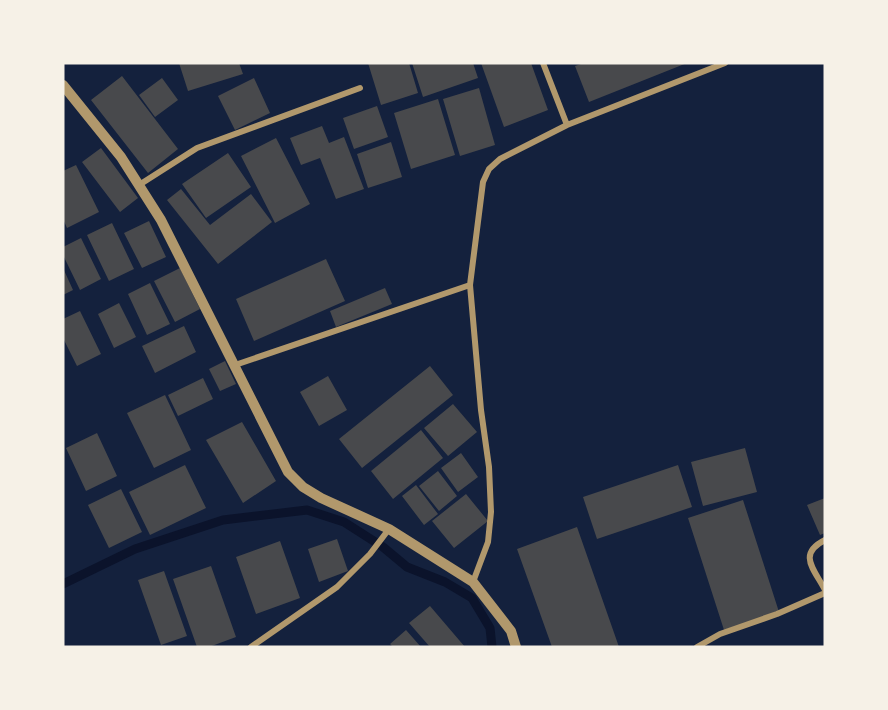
<svg xmlns="http://www.w3.org/2000/svg" width="888" height="710" font-family="Helvetica,sans-serif">
	<style>
		.lines { fill: none; stroke-linecap: round; stroke-linejoin: round }
		.stream { stroke: #0b132b; stroke-width: 9 }
		.building { fill: #48494c }
		.minor { stroke: #b1986c; stroke-width: 6 }
		.tertiary { stroke: #b1986c; stroke-width: 10 }
	</style>
	<rect width="100%" height="100%" fill="#14213d"/>
	<g class="lines">
		<path class="stream" d="M 63,584 L 135,549 L 223,520 L 307,510 L 344,522 L 383,547 L 407,567 L 445,582 L 472,598 L 490,628 L 492,647"/>
	</g>
	<path class="building" d="M 179,63 L 239,63 L 243,74 L 188,91 Z
		M 368,63 L 409,63 L 418,93 L 381,105 Z
		M 412,63 L 473,63 L 478,78 L 423,97 Z
		M 481,63 L 531,63 L 548,110 L 504,127 Z
		M 584,63 L 687,63 L 589,102 L 575,66 Z
		M 122,76 L 178,149 L 148,173 L 91,100 Z
		M 162,78 L 178,100 L 155,117 L 139,95 Z
		M 254,78 L 270,113 L 235,130 L 218,96 Z
		M 479,88 L 495,145 L 460,156 L 443,99 Z
		M 438,99 L 455,155 L 411,169 L 394,113 Z
		M 377,106 L 388,137 L 354,149 L 343,118 Z
		M 322,126 L 329,143 L 344,137 L 364,189 L 336,199 L 320,158 L 301,165 L 290,138 Z
		M 276,138 L 310,204 L 275,223 L 241,156 Z
		M 391,142 L 402,177 L 368,188 L 357,154 Z
		M 101,148 L 138,198 L 120,212 L 82,162 Z
		M 228,153 L 251,187 L 206,218 L 182,184 Z
		M 76,165 L 99,212 L 67,228 L 63,219 L 63,171 Z
		M 181,189 L 210,225 L 251,194 L 272,222 L 218,264 L 167,200 Z
		M 149,221 L 166,257 L 142,268 L 124,233 Z
		M 112,223 L 134,269 L 109,281 L 87,235 Z
		M 81,238 L 101,279 L 80,290 L 63,255 L 63,247 Z
		M 326,259 L 345,301 L 254,341 L 236,299 Z
		M 63,268 L 73,290 L 63,295 Z
		M 180,268 L 200,309 L 175,322 L 154,281 Z
		M 150,283 L 170,324 L 147,335 L 128,294 Z
		M 385,288 L 392,304 L 336,327 L 330,311 Z
		M 119,303 L 136,337 L 114,348 L 98,314 Z
		M 80,311 L 101,354 L 77,366 L 63,338 L 63,319 Z
		M 184,326 L 196,352 L 155,373 L 142,346 Z
		M 225,361 L 236,384 L 220,391 L 209,369 Z
		M 430,366 L 453,395 L 362,468 L 339,439 Z
		M 328,376 L 347,410 L 319,426 L 300,392 Z
		M 203,378 L 213,399 L 178,416 L 168,395 Z
		M 165,395 L 191,450 L 154,468 L 127,413 Z
		M 453,404 L 477,432 L 448,456 L 424,428 Z
		M 242,422 L 276,481 L 243,503 L 206,440 Z
		M 421,430 L 443,458 L 393,499 L 371,471 Z
		M 97,433 L 117,476 L 86,491 L 66,448 Z
		M 745,448 L 757,492 L 703,506 L 691,462 Z
		M 461,453 L 478,477 L 458,492 L 441,468 Z
		M 185,465 L 206,508 L 150,535 L 129,492 Z
		M 678,465 L 692,507 L 597,539 L 583,497 Z
		M 438,471 L 457,496 L 439,511 L 419,486 Z
		M 416,485 L 438,514 L 424,525 L 402,496 Z
		M 121,489 L 142,532 L 109,548 L 88,505 Z
		M 466,494 L 488,521 L 454,548 L 432,521 Z
		M 825,498 L 825,533 L 820,535 L 807,505 Z
		M 743,500 L 779,612 L 724,630 L 688,518 Z
		M 577,527 L 619,647 L 552,647 L 517,549 Z
		M 337,539 L 348,571 L 319,582 L 308,549 Z
		M 280,541 L 300,598 L 256,614 L 236,557 Z
		M 211,566 L 236,637 L 209,647 L 197,647 L 173,579 Z
		M 164,571 L 187,636 L 161,645 L 138,580 Z
		M 430,606 L 465,647 L 430,647 L 409,623 Z
		M 406,630 L 421,647 L 393,647 L 390,644 Z"/>
	<g class="lines">
		<path class="minor" d="M 543,63 L 567,125
			M 139,185 L 197,148 L 360,88
			M 470,285 L 481,410 L 489,467 L 491,512 L 488,542 L 473,582
			M 235,365 L 470,285 L 483,182 L 489,169 L 500,159 L 567,125 L 725,63
			M 825,540 C 797,554 814,569 825,590
			M 251,647 L 337,587 L 370,554 L 389,529
			M 697,647 L 720,634 L 777,614 L 825,593"/>
		<path class="tertiary" d="M 63,85 L 121,157 L 161,220 L 288,472 L 303,487 L 321,498 L 389,529 L 473,582 L 511,631 L 516,647"/>
	</g>
	<rect width="888" height="710" fill="none" stroke="#f6f1e7" stroke-width="129"/>
</svg>
